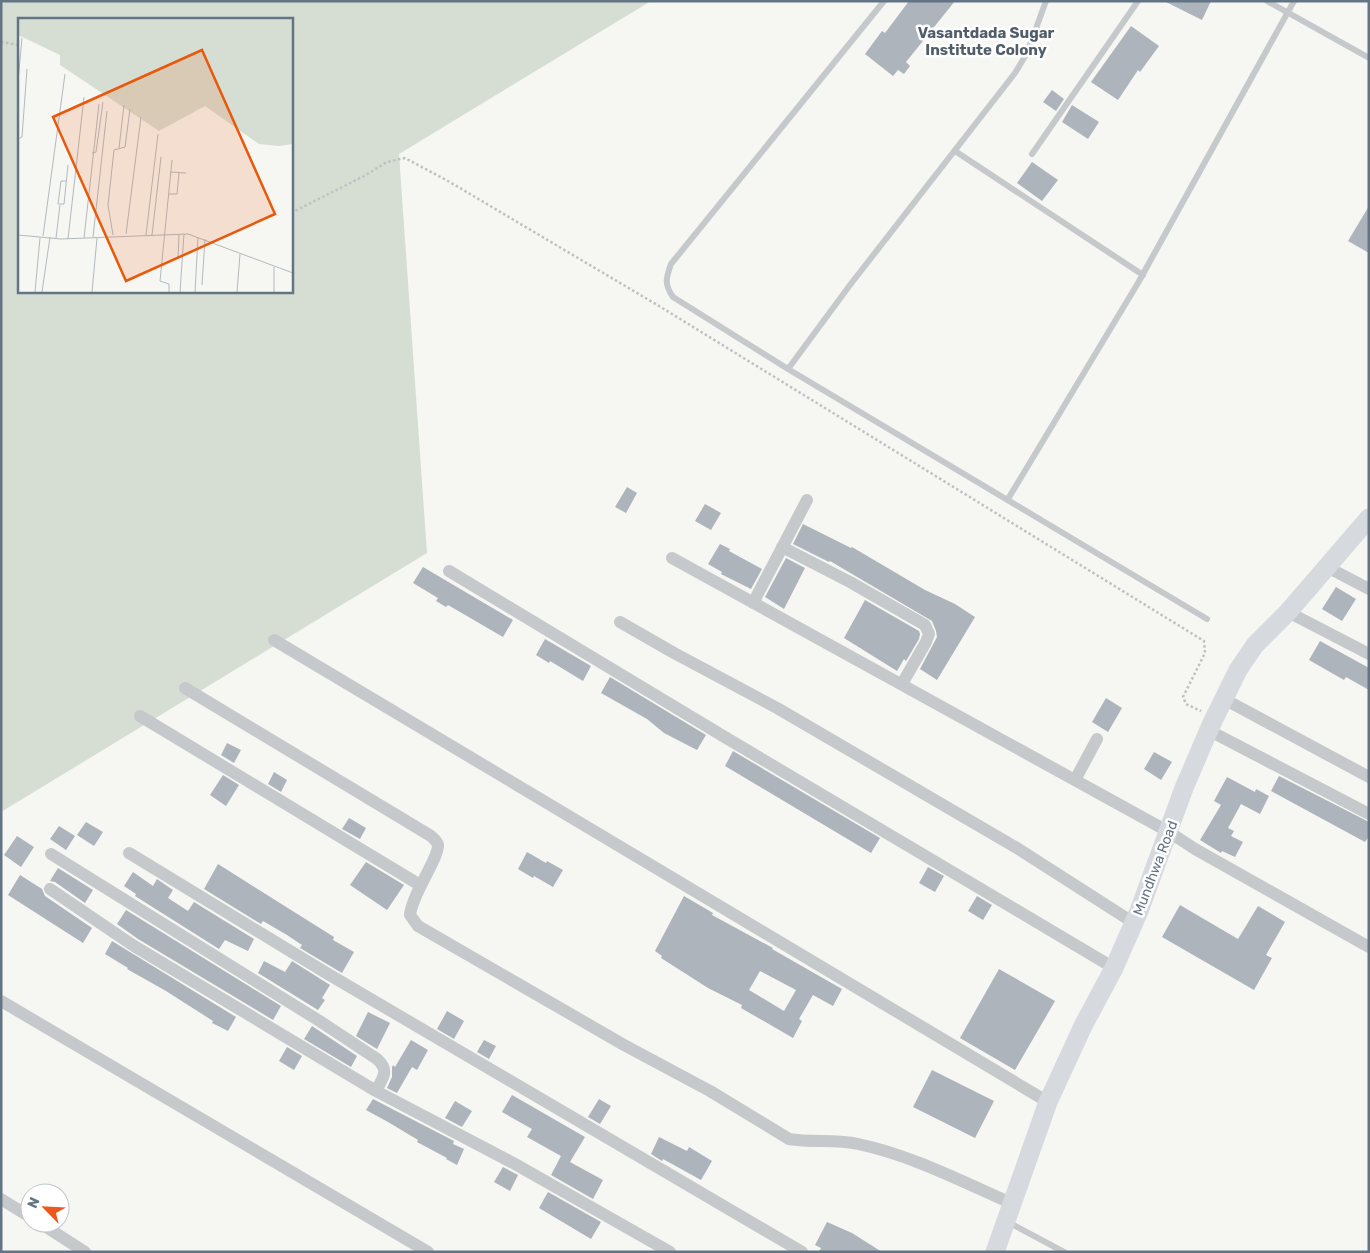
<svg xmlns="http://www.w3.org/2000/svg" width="1370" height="1253" font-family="Rubik,sans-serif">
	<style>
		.green { fill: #d6ded3; fill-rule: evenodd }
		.building { fill: #adb4bb; fill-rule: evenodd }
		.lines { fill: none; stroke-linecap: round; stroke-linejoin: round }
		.path { stroke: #bfc1c3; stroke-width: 2.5; stroke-dasharray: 2.5 2.5; stroke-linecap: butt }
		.service { stroke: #c5c9cc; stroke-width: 6 }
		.minor { stroke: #c5c9cc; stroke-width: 12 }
		.primary { stroke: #d6dadf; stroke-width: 19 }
		.labels { text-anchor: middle; stroke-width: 5; stroke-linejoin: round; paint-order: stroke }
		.street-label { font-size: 14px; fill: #637485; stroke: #fff }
		.neighbourhood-label { font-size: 15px; font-weight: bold; fill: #515e6a; stroke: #fff }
		.inset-road { fill: none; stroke: #b2bac0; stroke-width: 1 }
		.view { fill: #e8590c; fill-opacity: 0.15; stroke: #e8590c; stroke-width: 2.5 }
		.inset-edge { fill: none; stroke: #637485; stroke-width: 2.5 }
	</style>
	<rect width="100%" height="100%" fill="#f6f6f2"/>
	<path class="green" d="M 1,1 L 651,1 L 399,154 L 427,553 L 1,812 ZM 19,19 L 291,19 L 291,291 L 19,291 Z"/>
	<path class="building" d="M 909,1 L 955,1 L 906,62 L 910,66 L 904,74 L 898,70 L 893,76 L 865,54 L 882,31 L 885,33 Z
		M 1164,1 L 1211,1 L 1202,20 Z
		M 1131,26 L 1159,46 L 1140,72 L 1138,70 L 1118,100 L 1091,82 Z
		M 1052,90 L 1064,99 L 1056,111 L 1043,102 Z
		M 1072,105 L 1099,122 L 1088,139 L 1062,122 Z
		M 1032,162 L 1058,180 L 1042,201 L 1017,183 Z
		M 1369,206 L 1369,253 L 1348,241 Z
		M 627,487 L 637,493 L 626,513 L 615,507 Z
		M 705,504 L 721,513 L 711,530 L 695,521 Z
		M 803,524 L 851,548 L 852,547 L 925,590 L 955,604 L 975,617 L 937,680 L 920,669 L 937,637 L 936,631 L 932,621 L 830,561 L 829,562 L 793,544 Z
		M 720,544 L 730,549 L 729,551 L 762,569 L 751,589 L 721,574 L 722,572 L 708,564 Z
		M 786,558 L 805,568 L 784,609 L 765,597 Z
		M 423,567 L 513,620 L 503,637 L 448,605 L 446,607 L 436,601 L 438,598 L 413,583 Z
		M 1336,587 L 1356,599 L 1342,621 L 1322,609 Z
		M 865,600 L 919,631 L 920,634 L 919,639 L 906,661 L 904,659 L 897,671 L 844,638 Z
		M 545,639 L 591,666 L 583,681 L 550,661 L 549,663 L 536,655 Z
		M 1320,641 L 1369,668 L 1369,690 L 1346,677 L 1344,680 L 1309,660 Z
		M 610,677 L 706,735 L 697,750 L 664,733 L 647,719 L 601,693 Z
		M 1106,698 L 1122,708 L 1108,732 L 1092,722 Z
		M 227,743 L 241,750 L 234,763 L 221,755 Z
		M 733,751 L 880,838 L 871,853 L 725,766 Z
		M 1154,752 L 1172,762 L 1161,780 L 1144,769 Z
		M 274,772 L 287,780 L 281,792 L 268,784 Z
		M 223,775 L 239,785 L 226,806 L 210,795 Z
		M 1279,776 L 1369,822 L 1369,836 L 1365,842 L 1271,791 Z
		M 1227,777 L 1255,792 L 1256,789 L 1269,796 L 1260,814 L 1241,804 L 1228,828 L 1234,831 L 1231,836 L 1243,842 L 1235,857 L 1222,851 L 1221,853 L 1200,840 L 1221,805 L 1214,801 Z
		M 349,818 L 366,828 L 360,839 L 342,829 Z
		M 86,822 L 103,832 L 94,846 L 77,835 Z
		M 59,826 L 75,836 L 66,850 L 50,839 Z
		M 17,836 L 34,847 L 21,867 L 4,855 Z
		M 527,852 L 546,863 L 547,861 L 563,870 L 553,887 L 534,876 L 533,878 L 518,869 Z
		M 366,862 L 404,885 L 387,910 L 350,885 Z
		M 218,864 L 334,937 L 333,940 L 354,952 L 342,973 L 300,948 L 302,945 L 287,935 L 263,921 L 261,924 L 204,889 Z
		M 928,867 L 944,876 L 935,892 L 919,883 Z
		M 58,868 L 93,890 L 85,903 L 55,882 L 50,881 Z
		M 133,872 L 153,886 L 157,879 L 173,890 L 168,898 L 188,911 L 194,902 L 254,939 L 248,951 L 225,940 L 219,949 L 135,896 L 136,894 L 124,886 Z
		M 20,875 L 42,889 L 45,896 L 92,928 L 83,943 L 8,895 Z
		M 684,896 L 713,913 L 712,915 L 773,948 L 772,949 L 842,989 L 833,1006 L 813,995 L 799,1019 L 802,1021 L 793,1038 L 741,1008 L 742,1005 L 708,988 L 661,958 L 662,956 L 655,951 ZM 760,971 L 796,990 L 784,1011 L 749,990 Z
		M 977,896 L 992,905 L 983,920 L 968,911 Z
		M 1180,905 L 1238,939 L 1258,906 L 1285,922 L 1266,955 L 1272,958 L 1254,990 L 1162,937 Z
		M 126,910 L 281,1006 L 273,1020 L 138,939 L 117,924 Z
		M 112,941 L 236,1017 L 228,1031 L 212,1023 L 213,1021 L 166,991 L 127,969 L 128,968 L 105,954 Z
		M 264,961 L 285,972 L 292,961 L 330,985 L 322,998 L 325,1000 L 318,1010 L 258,973 Z
		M 999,969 L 1055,1001 L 1015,1070 L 960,1038 Z
		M 447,1011 L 464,1021 L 454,1039 L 437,1029 Z
		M 368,1012 L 390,1023 L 377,1049 L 356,1036 Z
		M 312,1026 L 357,1056 L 351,1067 L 304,1039 Z
		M 411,1040 L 428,1050 L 417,1070 L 412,1067 L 397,1093 L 387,1088 L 392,1077 L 392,1067 L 393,1065 L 395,1067 Z
		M 484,1040 L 496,1046 L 489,1059 L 477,1052 Z
		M 287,1047 L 302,1056 L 294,1070 L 279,1061 Z
		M 932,1070 L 994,1101 L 975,1138 L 913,1107 Z
		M 512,1095 L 585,1137 L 570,1162 L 603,1180 L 593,1199 L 551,1175 L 561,1156 L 527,1137 L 532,1129 L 502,1112 Z
		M 373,1099 L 454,1141 L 453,1144 L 464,1149 L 457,1165 L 446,1159 L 447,1158 L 417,1142 L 418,1140 L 388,1122 L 366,1110 Z
		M 599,1099 L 611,1106 L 600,1124 L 588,1117 Z
		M 455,1101 L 472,1111 L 462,1127 L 445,1118 Z
		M 659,1137 L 687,1151 L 689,1147 L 712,1161 L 701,1180 L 663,1159 L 662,1161 L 651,1154 Z
		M 503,1167 L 518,1175 L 510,1191 L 494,1182 Z
		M 548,1192 L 601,1222 L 591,1239 L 539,1208 Z
		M 827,1222 L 852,1233 L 882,1252 L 819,1252 L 821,1248 L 815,1245 Z"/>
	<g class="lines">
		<path class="path" d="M 1,42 L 19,45
			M 291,213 L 364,176 L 387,162 L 405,158 L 448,181 L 659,306 L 1204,641 L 1205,653 L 1183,697 L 1186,704 L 1201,711"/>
		<path class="service" d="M 884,1 L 671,264 C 666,278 664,284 673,297 L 788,369 L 1207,619
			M 1267,1 L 1369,58
			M 955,151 L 1143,275
			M 1032,154 L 1138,1
			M 788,369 L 850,285 L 1015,73 L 1027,53 L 1046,1
			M 1008,499 L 1138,283 L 1294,1
			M 1008,1222 L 1064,1252"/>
		<path class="minor" d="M 782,547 L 850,582 L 925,625 L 929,634 L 926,642 L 902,684
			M 672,558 L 1169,832 L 1195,849 L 1369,947
			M 1327,567 L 1369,589
			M 449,571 L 723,736 L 1114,968
			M 753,603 L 807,500
			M 1288,612 L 1369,654
			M 620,622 L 674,653 L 777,708 L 1017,848 L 1134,923
			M 274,640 L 1048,1102
			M 185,688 L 431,836 C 434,839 437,841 438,845 C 439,858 412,894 410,915 L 418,926 L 624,1045 L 710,1091 L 789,1139 C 812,1143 836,1139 858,1144 C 911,1155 961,1181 1011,1203
			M 1224,699 L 1369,777
			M 140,716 L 420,885
			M 1208,730 L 1369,814
			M 1075,780 L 1097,739
			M 129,853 L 328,974 L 802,1252
			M 51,854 L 318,1020 L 377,1059 C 390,1071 383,1077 376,1091
			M 50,889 L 134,946 L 376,1091 L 515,1164 L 670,1252
			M 1,1001 L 428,1252
			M 1,1199 L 30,1217
			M 40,1223 L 85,1252"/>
		<path class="primary" d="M 995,1252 L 1048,1102 L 1083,1026 L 1114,968 L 1139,911 L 1184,788 L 1211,725 L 1238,670 L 1255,645 L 1288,612 L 1369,518"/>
	</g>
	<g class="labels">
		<g class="street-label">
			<text transform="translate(1155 868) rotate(-69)" y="5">Mundhwa Road</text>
		</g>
		<g class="neighbourhood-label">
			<text x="986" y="38">Vasantdada Sugar<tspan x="986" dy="17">Institute Colony</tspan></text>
		</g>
	</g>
	<g transform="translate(18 18)">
		<rect width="275" height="275" fill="#f6f6f2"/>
		<path d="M 0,1 L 275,1 L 275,126 L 261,128 L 241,126 L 187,88 L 141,113 L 42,47 L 42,37 L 0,17 Z" fill="#d6ded3"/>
		<path class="inset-road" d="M 0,63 L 4,20M 0,121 L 4,119 L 9,51M 101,130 L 106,87M 74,135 L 78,134 L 85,84M 152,154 L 168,155M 48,163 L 43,163 L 40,186 L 46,186 L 50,147M 151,176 L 159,176 L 161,155M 108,216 L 123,99M 0,217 L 43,221 L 170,216 L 275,255M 95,217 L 90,187 L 96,132 L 107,129 L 112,91M 128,217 L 140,116M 134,217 L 143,139M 25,218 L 47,56M 75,219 L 89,93M 38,220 L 42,187M 66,220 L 81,86M 50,221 L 66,79M 160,241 L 161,217M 256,249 L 256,274M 184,267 L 187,221M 17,274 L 22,220M 24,274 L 32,219M 74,274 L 79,220M 151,274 L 151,266 L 142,263 L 154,142M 162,274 L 166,216M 177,274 L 180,219M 219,274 L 222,236"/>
		<path class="view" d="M 184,32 L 257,196 L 108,263 L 35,99 Z"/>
		<rect width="275" height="275" class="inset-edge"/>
	</g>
	<rect width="1370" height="1253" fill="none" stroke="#637485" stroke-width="5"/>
	<g transform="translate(45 1208) rotate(294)"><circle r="24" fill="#ffffff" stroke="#c1c7ce"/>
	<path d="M0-4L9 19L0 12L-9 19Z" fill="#ed571b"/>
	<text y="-8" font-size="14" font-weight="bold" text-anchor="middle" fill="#637485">N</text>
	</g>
</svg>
